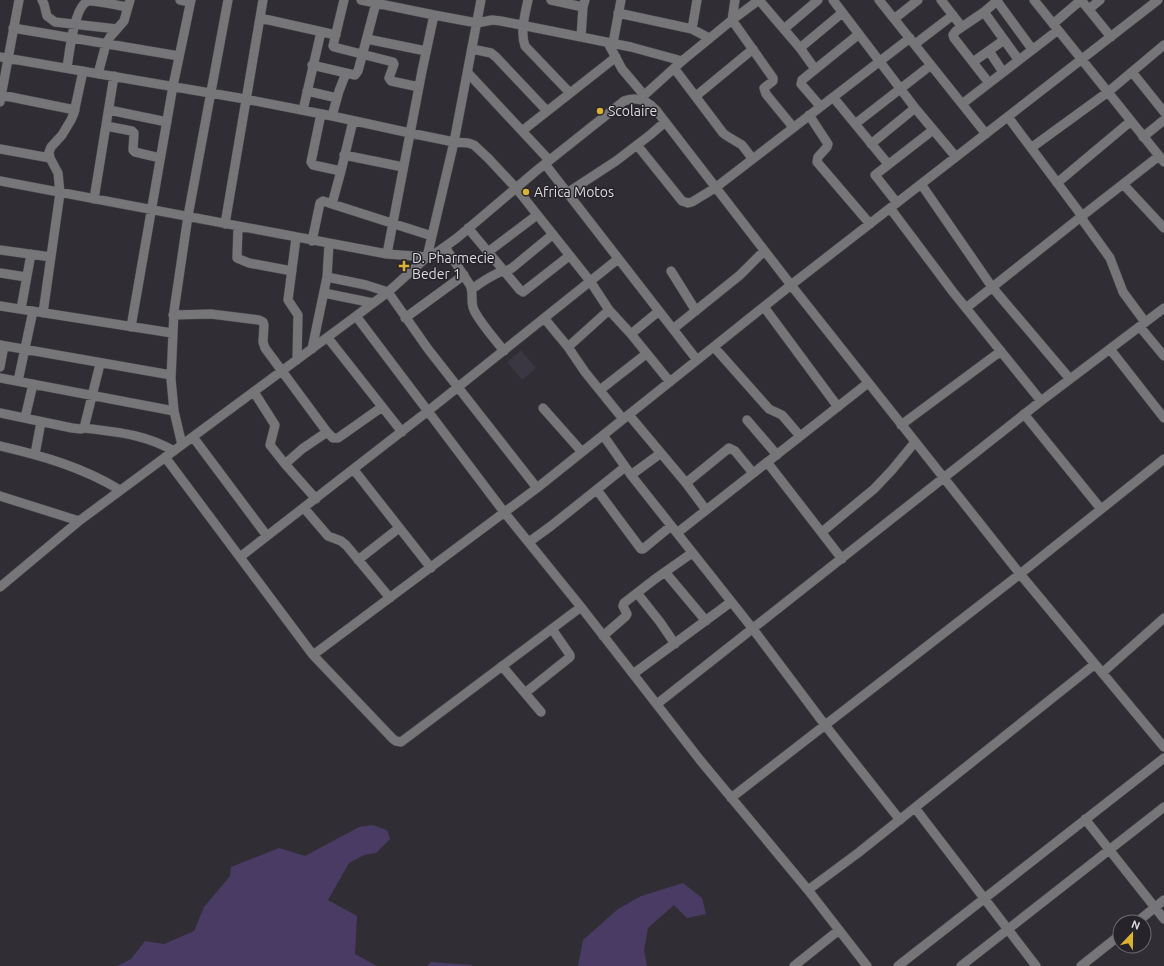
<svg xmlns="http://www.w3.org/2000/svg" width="1164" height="966" font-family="Ubuntu,sans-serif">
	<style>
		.built { fill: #3a3642 }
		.green { fill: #493b63 }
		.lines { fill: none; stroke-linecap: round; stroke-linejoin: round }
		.minor-casing { stroke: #4b4a4f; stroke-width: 10 }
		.minor { stroke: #767578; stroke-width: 9 }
		.poi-dot { fill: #dcb233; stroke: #26242a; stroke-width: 1.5 }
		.labels { text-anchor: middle; stroke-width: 3; stroke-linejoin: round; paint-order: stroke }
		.poi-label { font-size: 14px; fill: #dbdadd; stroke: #26242a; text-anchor: start }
	</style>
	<rect width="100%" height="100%" fill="#302e34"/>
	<path class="built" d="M 521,350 L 536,368 L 522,380 L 507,362 Z"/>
	<path class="green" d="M 372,825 L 387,830 L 390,839 L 376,853 L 364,855 L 349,863 L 328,900 L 357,916 L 355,954 L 377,966 L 117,966 L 131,959 L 145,941 L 164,944 L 194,931 L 204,907 L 230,876 L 231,867 L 279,848 L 305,856 L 359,827 Z
		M 683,883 L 702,898 L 706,914 L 687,918 L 674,905 L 648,928 L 644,950 L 647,966 L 578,966 L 583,940 L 618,909 L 641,896 Z
		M 431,962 L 472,965 L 472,966 L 427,966 Z"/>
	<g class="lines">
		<defs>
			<path id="minor" d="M 42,0 L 44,4 L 47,16 L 55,22 L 117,29
				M 180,0 L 190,2
				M 344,0 L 333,46 L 334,47 L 393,62 L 394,64 L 389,78 L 391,81 L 419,87
				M 361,0 L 434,15 L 477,23 L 492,20 L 501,21 L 631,47 L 682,61
				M 528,0 C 525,14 520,32 525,46 L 570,93
				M 551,0 L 583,7
				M 759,0 L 732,20 L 773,78 L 773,81 L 764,88 L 766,94 L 793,127
				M 759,0 L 800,48 L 815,69
				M 833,0 L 915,108 L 956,157
				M 879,0 L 986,134
				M 941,0 L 962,27
				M 1034,0 L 1164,162
				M 997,1 L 1032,49
				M 1089,9 L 1100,0
				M 984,12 L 1018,59
				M 618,13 L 692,29 L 709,38
				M 260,18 L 336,35
				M 894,19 L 918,0
				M 1053,24 L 1081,0 L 1111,37
				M 13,28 L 179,56
				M 692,29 L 697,0
				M 784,29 L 818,0
				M 581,37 L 583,7 L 585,0
				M 367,39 L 426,51
				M 608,43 L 622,69 L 644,95
				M 613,43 L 621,0
				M 915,44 L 953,15
				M 800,48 L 842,13
				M 472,49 L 491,53 L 496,57 L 547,111
				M 989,51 L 1003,72
				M 0,57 L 245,99 L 332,116 L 410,133 L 454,142 L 468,143 L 474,145 L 488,158 L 516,188 L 590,281 L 609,310 L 631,334 L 670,382
				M 973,62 L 1004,40
				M 312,65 L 346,73 L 339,91 L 332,116
				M 67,68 C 69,55 74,6 88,1 C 97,0 119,6 128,7
				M 674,68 L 723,133 L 727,136 L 742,145 L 752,158
				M 1132,72 L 1164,112
				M 346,73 L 355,75 L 358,71 L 376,3
				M 468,73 L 549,160
				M 98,74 L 106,44 L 110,37 L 124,21 L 130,0
				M 989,83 L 954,38 L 953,35 L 956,31 L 984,12 L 998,0
				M 307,91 L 337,98
				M 1,95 L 75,110
				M 696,96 L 753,49
				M 833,97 L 888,164
				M 640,99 L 682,61 L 732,20 L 735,0
				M 0,102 L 19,0
				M 962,104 L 1058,30
				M 820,106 L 801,84 L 802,80 L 859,34
				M 109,110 L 167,122
				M 303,110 L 321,32
				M 809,115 L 828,144 L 827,147 L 818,157 L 817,162 L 870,224
				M 855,124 L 931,65
				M 106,126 L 132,131 L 134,133 L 133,150 L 135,152 L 160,158
				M 522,131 L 616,57
				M 1143,137 L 1164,120
				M 871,144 L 915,108
				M 637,145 L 682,201 L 688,203 L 692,202 L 715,188 L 910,38
				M 1031,148 L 1108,92 L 1164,45
				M 0,149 L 50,158
				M 344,155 L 403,167
				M 545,164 L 697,360
				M 341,171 L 353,121
				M 0,181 L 387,254 L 427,257 L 439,251 L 457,238 L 536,171 L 624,101 C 637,96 647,100 656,110 L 791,285 L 1020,574 L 1164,747
				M 1057,183 L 1131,121
				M 921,184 L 992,287 L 1070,379
				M 1123,184 L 1164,228
				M 567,193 L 616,161 L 650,135 L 665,122
				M 94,199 L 114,76
				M 897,203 L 875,175 L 933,130
				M 332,204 L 432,236
				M 890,208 L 953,292 L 1041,401
				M 225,224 L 263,0
				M 238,227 L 237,258 L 249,263 L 292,271
				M 468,228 L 520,290 L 523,292 L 569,256
				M 296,238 L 288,300 L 298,315 L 297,360
				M 312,241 L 320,203 L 323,201 L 332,204 L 341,171 L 313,165 L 311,162 L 321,114
				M 445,247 L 470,285 C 474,293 470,302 474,310 C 480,323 495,339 504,351
				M 0,250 L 51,257
				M 488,252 L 537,215
				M 387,254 L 422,71 L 434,15
				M 671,271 L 696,311
				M 0,273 L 26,277
				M 327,277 L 366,285 L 388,292 L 428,349 L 537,488
				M 472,289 C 479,284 486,279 494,275 C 500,271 506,272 512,268 L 552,235
				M 324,293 L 373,303
				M 0,306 L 172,333
				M 764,307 L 838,407
				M 966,308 L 1082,216 L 1008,117
				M 21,309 L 31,254
				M 43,313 L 60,193 L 58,173 L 50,158 L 49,152 L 51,147 L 62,135 L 71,120 L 74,113 L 83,71
				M 173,315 L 211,314 L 259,320 L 263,322 L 264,325 L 263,342 L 265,348 L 327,432 L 333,438 L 338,438 L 382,407
				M 356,316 L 504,512 L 581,607 L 700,760 L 808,890 L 867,966
				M 405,318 L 464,275
				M 544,318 L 568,347 L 585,372 L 623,419
				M 1145,322 L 1123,292 L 1110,258 L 1084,222 L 1082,216 L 1159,156
				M 131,327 L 173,86 L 191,0
				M 1140,327 L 1164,356
				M 673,329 L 740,275 L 764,251
				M 631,334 L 659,311
				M 328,338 L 402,432
				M 0,345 L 171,375
				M 568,347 L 609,310
				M 714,347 L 769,409 L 782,415 L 800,436
				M 312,349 L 327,277 L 329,244
				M 1110,349 L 1164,418
				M 0,367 L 4,346
				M 0,378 L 174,411
				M 18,381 L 33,311
				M 600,390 L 646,354
				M 254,392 L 275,425 L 270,445 L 285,464
				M 543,408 L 582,452
				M 0,413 L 72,428 L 81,429 L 84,428 L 100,364
				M 1024,414 L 1101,509
				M 629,415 L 686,483 L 706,510
				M 25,418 L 33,384
				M 747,420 L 777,455
				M 901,425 L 1001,351
				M 84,428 C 116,432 145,434 174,451
				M 603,435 L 631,475 L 753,629 L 825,725 L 900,820
				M 193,437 L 267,536
				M 182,445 L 174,411 L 171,379 L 174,311 L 188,216 L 228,0
				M 0,446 C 43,456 82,467 120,490
				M 35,454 L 41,422
				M 165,457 L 313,655 L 537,488 L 791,285 L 1158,0
				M 767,462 L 842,559
				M 354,470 L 431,568
				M 631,475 L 661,453
				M 686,483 L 729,448 L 735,451 L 753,473
				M 597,490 L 641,549 L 643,549 L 671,526
				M 0,496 L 79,521
				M 316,499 L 285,464 L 302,449 L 327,432
				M 304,508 L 328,536 L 341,541 L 346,545 L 390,598
				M 822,532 L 874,489 L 892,470 L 915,442
				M 677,533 L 868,383
				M 529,542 L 551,526 L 625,467
				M 240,557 L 428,411 L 618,259
				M 358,560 L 399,528
				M 665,572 L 706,621
				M 0,587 L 79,521 L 356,316 L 388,292 L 427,257 L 454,142 L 481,0
				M 637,593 L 660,622 L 675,644
				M 603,636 L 626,616 L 627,614 L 623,606 L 624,603 L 655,579 L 692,553
				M 313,655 L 393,739 L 396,741 L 401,742 L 581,607
				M 502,666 L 541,712
				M 1102,673 L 1164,618
				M 633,674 L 731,602
				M 525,693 L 570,657 L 570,655 L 552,629
				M 657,704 L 1041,401 L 1164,308
				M 731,798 L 1020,574 L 1164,459
				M 915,808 L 1036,966
				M 1085,819 L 1164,919
				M 808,890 L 858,853 L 1095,664
				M 1137,922 L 1164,900
				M 794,966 L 839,930
				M 898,966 L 1164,758
				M 961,966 L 1164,807
				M 1081,966 L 1120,935"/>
		</defs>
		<use href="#minor" class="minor-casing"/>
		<use href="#minor" class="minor"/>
	</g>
	<g class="poi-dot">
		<circle cx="600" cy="111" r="4"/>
		<circle cx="526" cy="192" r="4"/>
		<path d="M402 260h4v4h4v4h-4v4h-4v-4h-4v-4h4z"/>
	</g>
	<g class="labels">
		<g class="poi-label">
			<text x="608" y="116">Scolaire</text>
			<text x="534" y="197">Africa Motos</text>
			<text x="412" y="263">D. Pharmecie<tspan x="412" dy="16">Beder 1</tspan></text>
		</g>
	</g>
	<g transform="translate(1132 934) rotate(22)"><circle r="19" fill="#26242a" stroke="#6e6d72"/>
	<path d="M0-3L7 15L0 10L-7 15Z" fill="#dcb233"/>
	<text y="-6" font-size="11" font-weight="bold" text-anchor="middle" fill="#dbdadd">N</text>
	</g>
</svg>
